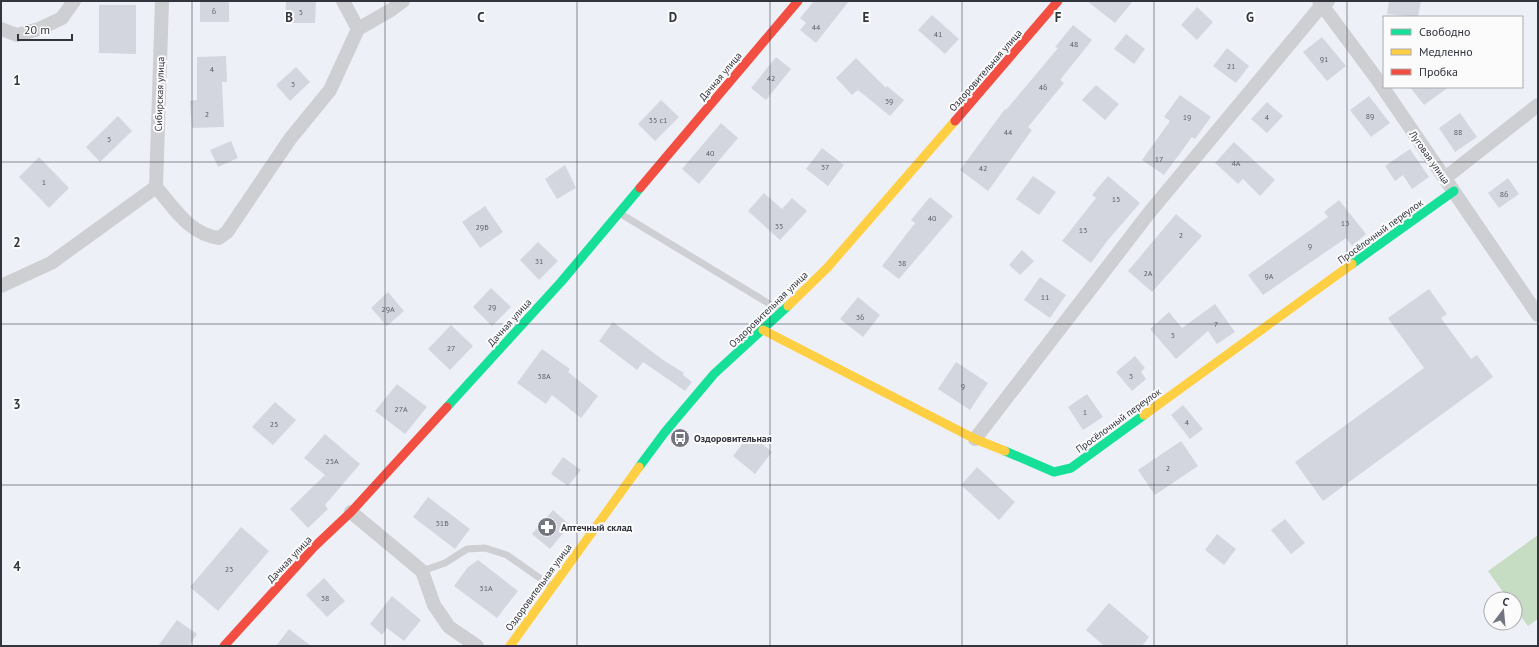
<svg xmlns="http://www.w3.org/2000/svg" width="1539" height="647" font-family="'PT Sans',sans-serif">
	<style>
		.green { fill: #c6dcc3 }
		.building { fill: #d4d6df }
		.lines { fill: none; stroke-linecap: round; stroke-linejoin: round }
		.lane { stroke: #cecfd2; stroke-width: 7 }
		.street { stroke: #cecfd2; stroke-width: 14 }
		.fast { stroke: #16e098; stroke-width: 9 }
		.slow { stroke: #ffcf43; stroke-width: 9 }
		.jam { stroke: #f24e42; stroke-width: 9 }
		.grid { fill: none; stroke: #32343e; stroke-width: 1; stroke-opacity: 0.55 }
		.labels { text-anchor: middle; stroke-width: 4; stroke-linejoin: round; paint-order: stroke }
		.number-label { font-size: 8px; fill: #5c5e68 }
		.street-label { font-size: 10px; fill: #32343e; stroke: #fbfbfb }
		.poi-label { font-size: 10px; font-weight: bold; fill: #32343e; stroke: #fbfbfb; text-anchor: start }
		.grid-label { font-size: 13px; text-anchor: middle; font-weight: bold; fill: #32343e; stroke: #fbfbfb; stroke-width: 4; stroke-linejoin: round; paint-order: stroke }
	</style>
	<rect width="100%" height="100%" fill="#eef0f8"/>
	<path class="green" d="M 1538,535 L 1538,619 L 1528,626 L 1515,608 L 1515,599 L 1508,599 L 1488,571 Z"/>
	<path class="building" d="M 200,1 L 229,1 L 229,22 L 200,22 Z
		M 286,1 L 316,1 L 315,23 L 285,23 Z
		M 814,1 L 849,1 L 816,43 L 800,30 L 806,23 L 800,18 Z
		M 1087,1 L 1133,1 L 1115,23 Z
		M 1389,1 L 1421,1 L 1418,17 L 1387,14 Z
		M 99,5 L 136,5 L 136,54 L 99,53 Z
		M 1197,7 L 1213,22 L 1197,40 L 1181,25 Z
		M 932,15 L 959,39 L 945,54 L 918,30 Z
		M 1073,25 L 1092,40 L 1060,80 L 1064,83 L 1028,127 L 1032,130 L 988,191 L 960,170 L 1005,109 L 1006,110 L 1058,48 L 1055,47 Z
		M 1126,34 L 1145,49 L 1134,64 L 1114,49 Z
		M 1322,37 L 1346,66 L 1327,81 L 1303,52 Z
		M 1227,48 L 1249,66 L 1236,83 L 1213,66 Z
		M 226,56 L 227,82 L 222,82 L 224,127 L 192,128 L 190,101 L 197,100 L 197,57 Z
		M 776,57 L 791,69 L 766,100 L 751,88 Z
		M 856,58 L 886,88 L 887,86 L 904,100 L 890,116 L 858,90 L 852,95 L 836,78 Z
		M 296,67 L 310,82 L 290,101 L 276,85 Z
		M 1096,85 L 1119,104 L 1105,120 L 1082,100 Z
		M 1410,87 L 1449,87 L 1424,105 Z
		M 1180,95 L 1211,117 L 1195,139 L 1192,137 L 1164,175 L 1142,160 L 1170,121 L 1164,117 Z
		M 1369,96 L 1390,123 L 1371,137 L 1350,110 Z
		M 661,100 L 679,117 L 655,141 L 638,124 Z
		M 1267,102 L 1283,116 L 1267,133 L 1251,119 Z
		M 1460,113 L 1477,137 L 1455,152 L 1439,128 Z
		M 118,116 L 132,131 L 100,162 L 86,147 Z
		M 721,123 L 738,138 L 699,184 L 682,169 Z
		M 231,141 L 238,158 L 218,167 L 210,150 Z
		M 1234,142 L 1275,180 L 1260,196 L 1243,179 L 1238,184 L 1215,163 Z
		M 822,148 L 844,165 L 828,186 L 806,169 Z
		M 1410,149 L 1429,177 L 1412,189 L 1403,175 L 1395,181 L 1385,166 Z
		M 39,157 L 69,188 L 49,208 L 19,177 Z
		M 565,165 L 576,188 L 557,199 L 545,179 Z
		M 1033,176 L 1056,192 L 1039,215 L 1016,199 Z
		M 1108,176 L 1140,203 L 1108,240 L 1091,263 L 1062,241 L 1096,198 L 1092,195 Z
		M 1508,178 L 1519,194 L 1499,208 L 1488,193 Z
		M 764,193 L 782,209 L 792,198 L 807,211 L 780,240 L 748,211 Z
		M 930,197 L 953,216 L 899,279 L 882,266 L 915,223 L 911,220 Z
		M 1339,200 L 1366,234 L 1352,246 L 1346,238 L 1263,295 L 1248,275 L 1328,217 L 1324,212 Z
		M 485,206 L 503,232 L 480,248 L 462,222 Z
		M 1176,214 L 1202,236 L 1152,292 L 1128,271 Z
		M 538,242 L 558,261 L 539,280 L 520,260 Z
		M 1022,250 L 1034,261 L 1020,275 L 1009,265 Z
		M 1040,277 L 1066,295 L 1050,318 L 1024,300 Z
		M 491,288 L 511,307 L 492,326 L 473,307 Z
		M 1429,289 L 1447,314 L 1441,318 L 1471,359 L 1477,355 L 1493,377 L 1323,501 L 1295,462 L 1424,368 L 1388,318 Z
		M 388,292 L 404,311 L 387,326 L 371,308 Z
		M 858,297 L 880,315 L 863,337 L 840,319 Z
		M 1215,304 L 1235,332 L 1217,344 L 1208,331 L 1176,359 L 1150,329 L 1169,312 L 1182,328 Z
		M 613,322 L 663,360 L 684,373 L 683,375 L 692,382 L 685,391 L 643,362 L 637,370 L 599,341 Z
		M 451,325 L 473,346 L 450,370 L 428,349 Z
		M 542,349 L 570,369 L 568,372 L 598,396 L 581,418 L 552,395 L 546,404 L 517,383 Z
		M 1135,356 L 1145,368 L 1141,372 L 1146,379 L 1132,391 L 1116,372 Z
		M 956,362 L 988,383 L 970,410 L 938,389 Z
		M 397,384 L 427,407 L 405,434 L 375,411 Z
		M 1087,394 L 1103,417 L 1083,430 L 1068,407 Z
		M 275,402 L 296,420 L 273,445 L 252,427 Z
		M 1183,405 L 1203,429 L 1190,439 L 1171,415 Z
		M 325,434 L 360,464 L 325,505 L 328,509 L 308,528 L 290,509 L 325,475 L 304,458 Z
		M 750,434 L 772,452 L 755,474 L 733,456 Z
		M 1181,441 L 1198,466 L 1155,495 L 1138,470 Z
		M 563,457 L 581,470 L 568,486 L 551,474 Z
		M 977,467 L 1015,502 L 999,520 L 961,485 Z
		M 428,497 L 470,529 L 455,549 L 413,517 Z
		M 553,510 L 570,525 L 550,549 L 532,534 Z
		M 1285,519 L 1305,543 L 1291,554 L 1271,530 Z
		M 241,527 L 269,551 L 218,611 L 190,587 Z
		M 1217,534 L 1236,549 L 1224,565 L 1205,550 Z
		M 478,560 L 518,591 L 497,618 L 454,586 L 468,567 Z
		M 324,578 L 345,601 L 327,617 L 306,595 Z
		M 392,596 L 421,620 L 404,641 L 387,628 L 382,635 L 370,624 Z
		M 1109,603 L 1149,637 L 1142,646 L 1104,646 L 1086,630 Z
		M 177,620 L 197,634 L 189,646 L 158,646 Z
		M 289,629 L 311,646 L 276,646 Z"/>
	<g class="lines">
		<path class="lane" d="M 621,214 L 781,311
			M 422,571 L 445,563 L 467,549 L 485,548 L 507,555 L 551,586"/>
		<path class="street" d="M 343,1 L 358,29
			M 1319,1 L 1377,79 L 1538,315
			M 1,29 L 17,35 L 39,29 L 62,18 L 74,1
			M 1445,178 L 1538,105
			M 156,187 L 162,1
			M 1,286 L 51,263 L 156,187 C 174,208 189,234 219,238 L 227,232 L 290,139 L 330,90 L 358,29 L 391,10 L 403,1
			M 975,439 L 1149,213 L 1322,5 L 1328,1
			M 351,512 L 422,571 L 434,605 L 449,627 L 477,646"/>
		<path class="fast" d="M 1352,264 L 1454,191
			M 447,407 L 561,282 L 640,188
			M 1005,451 L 1054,472 L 1071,468 L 1144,415
			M 639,467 L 665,432 L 714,374 L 788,306"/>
		<path class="slow" d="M 788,306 L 827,268 L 955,121
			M 763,330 L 975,439 L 1005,451
			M 1144,415 L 1352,264
			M 510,646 L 639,467"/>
		<path class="jam" d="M 955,121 L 1058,1
			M 640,188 L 798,1
			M 224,646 L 314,547 L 351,512 L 447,407"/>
	</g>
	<path class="grid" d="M 192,1 L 192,646M 385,1 L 385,646M 577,1 L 577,646M 770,1 L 770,646M 962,1 L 962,646M 1154,1 L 1154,646M 1347,1 L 1347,646M 1,162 L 1538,162M 1,324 L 1538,324M 1,485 L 1538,485"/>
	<defs>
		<symbol id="bus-disc" viewBox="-11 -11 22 22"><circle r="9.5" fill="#74767f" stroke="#fbfbfb"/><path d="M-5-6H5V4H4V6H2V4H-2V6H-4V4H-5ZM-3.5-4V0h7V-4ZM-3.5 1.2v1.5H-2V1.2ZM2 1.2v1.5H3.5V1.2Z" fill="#fff"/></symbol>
		<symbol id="pharmacy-disc" viewBox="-11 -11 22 22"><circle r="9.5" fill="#74767f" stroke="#fbfbfb"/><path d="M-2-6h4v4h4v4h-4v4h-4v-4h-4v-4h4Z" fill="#fff"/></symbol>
	</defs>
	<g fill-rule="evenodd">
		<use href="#bus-disc" x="669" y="427" width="22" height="22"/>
		<use href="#pharmacy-disc" x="536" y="516" width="22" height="22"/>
	</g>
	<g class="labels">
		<g class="number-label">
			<text x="214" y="14">6</text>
			<text x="301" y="15">5</text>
			<text x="816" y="30">44</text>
			<text x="938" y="37">41</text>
			<text x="1074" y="47">48</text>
			<text x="1324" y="62">91</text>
			<text x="1231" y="69">21</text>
			<text x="212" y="72">4</text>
			<text x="771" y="81">42</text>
			<text x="293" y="87">3</text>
			<text x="1043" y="90">46</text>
			<text x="889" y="104">39</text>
			<text x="207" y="117">2</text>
			<text x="1370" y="119">89</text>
			<text x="1187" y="120">19</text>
			<text x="1267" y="120">4</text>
			<text x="658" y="123">35 с1</text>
			<text x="1008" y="135">44</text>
			<text x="1458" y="135">88</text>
			<text x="109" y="142">3</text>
			<text x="710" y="156">40</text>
			<text x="1159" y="162">17</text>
			<text x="1236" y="166">4А</text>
			<text x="825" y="170">37</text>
			<text x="983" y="171">42</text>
			<text x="44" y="185">1</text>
			<text x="1504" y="197">86</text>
			<text x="1116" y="202">15</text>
			<text x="932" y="221">40</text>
			<text x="1345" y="226">13</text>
			<text x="779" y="229">35</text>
			<text x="482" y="230">29Б</text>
			<text x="1083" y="233">13</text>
			<text x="1181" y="238">2</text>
			<text x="1310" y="249">9</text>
			<text x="539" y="264">31</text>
			<text x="902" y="266">38</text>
			<text x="1148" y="276">2А</text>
			<text x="1269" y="279">9А</text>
			<text x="1045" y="300">11</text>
			<text x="492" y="310">29</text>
			<text x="388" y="312">29А</text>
			<text x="860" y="320">36</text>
			<text x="1216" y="327">7</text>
			<text x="1173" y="338">5</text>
			<text x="451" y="351">27</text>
			<text x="544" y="379">38А</text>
			<text x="1131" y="379">3</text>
			<text x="963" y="389">9</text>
			<text x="401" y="412">27А</text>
			<text x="1085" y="415">1</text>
			<text x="1187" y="425">4</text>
			<text x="274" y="427">25</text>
			<text x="332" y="464">25А</text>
			<text x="1168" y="471">2</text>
			<text x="442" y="526">31Б</text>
			<text x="229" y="572">23</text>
			<text x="486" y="591">31А</text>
			<text x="325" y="601">38</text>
		</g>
		<g class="street-label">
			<text transform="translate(985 70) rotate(-49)" y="4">Оздоровительная улица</text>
			<text transform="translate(720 76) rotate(-50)" y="4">Дачная улица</text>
			<text transform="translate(159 94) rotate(-88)" y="4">Сибирская улица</text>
			<text transform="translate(1430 157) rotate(55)" y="4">Луговая улица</text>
			<text transform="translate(1380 231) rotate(-36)" y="4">Просёлочный переулок</text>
			<text transform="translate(768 309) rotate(-44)" y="4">Оздоровительная улица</text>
			<text transform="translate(509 322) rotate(-48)" y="4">Дачная улица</text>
			<text transform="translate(1118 420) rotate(-36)" y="4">Просёлочный переулок</text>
			<text transform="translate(289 559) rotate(-47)" y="4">Дачная улица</text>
			<text transform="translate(538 587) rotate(-54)" y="4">Оздоровительная улица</text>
		</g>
		<g class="poi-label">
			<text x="694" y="442">Оздоровительная</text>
			<text x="561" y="531">Аптечный склад</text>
		</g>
	</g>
	<g class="grid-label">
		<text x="289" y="22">B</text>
		<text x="481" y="22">C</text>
		<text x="673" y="22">D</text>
		<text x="866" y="22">E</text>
		<text x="1058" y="22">F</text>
		<text x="1250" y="22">G</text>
		<text x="17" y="85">1</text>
		<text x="17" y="247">2</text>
		<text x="17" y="409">3</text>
		<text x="17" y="571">4</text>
	</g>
	<rect width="1539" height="647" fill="none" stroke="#32343e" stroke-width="4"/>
	<rect x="1383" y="16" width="140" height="72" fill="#fbfbfb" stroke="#ababaf"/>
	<rect x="1391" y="29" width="20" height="6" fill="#16e098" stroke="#ababaf"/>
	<text x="1419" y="36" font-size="12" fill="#32343e">Свободно</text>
	<rect x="1391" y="49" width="20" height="6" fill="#ffcf43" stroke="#ababaf"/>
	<text x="1419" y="56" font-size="12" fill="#32343e">Медленно</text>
	<rect x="1391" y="69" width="20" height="6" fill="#f24e42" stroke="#ababaf"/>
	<text x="1419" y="76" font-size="12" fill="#32343e">Пробка</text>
	<g transform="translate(1503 611) rotate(16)"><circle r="19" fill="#fbfbfb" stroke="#ababaf"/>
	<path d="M0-3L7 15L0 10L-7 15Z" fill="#74767f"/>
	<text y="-6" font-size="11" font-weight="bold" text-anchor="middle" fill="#32343e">С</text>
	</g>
	<path d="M18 34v6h54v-6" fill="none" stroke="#32343e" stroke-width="2"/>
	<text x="24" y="34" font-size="12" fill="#32343e" stroke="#fbfbfb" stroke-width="3" paint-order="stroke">20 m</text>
</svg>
